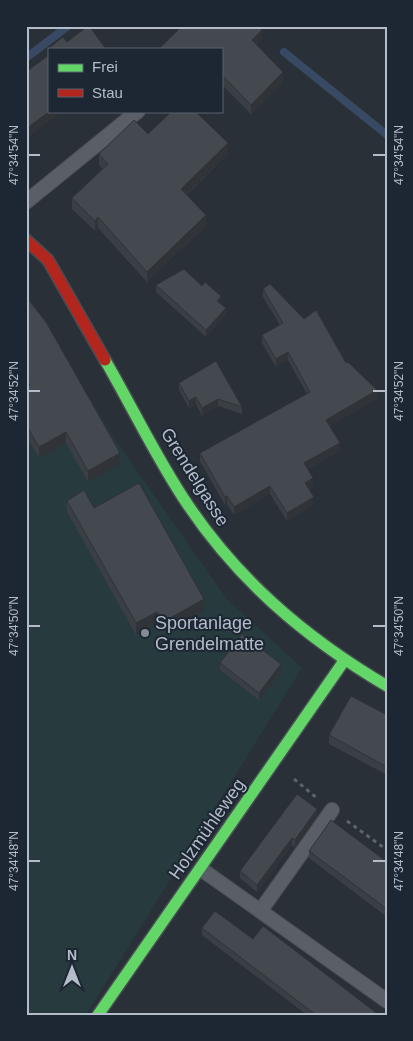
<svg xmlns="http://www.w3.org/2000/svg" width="413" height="1041" font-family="Arial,sans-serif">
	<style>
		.green { fill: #273a3e }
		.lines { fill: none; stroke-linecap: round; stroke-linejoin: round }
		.stream { stroke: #384963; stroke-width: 8 }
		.lane-casing { stroke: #484c53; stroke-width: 16 }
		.fast-casing { stroke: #484c53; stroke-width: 14 }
		.jam-casing { stroke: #484c53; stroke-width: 14 }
		.path { stroke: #5d636a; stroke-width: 3; stroke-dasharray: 4 4; stroke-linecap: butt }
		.lane { stroke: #5a5e66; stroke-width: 14 }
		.fast { stroke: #63d668; stroke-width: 11 }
		.jam { stroke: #b3261e; stroke-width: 11 }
		.wall { fill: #3a3f45 }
		.shaded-wall { fill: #303338 }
		.building { fill: #444950; stroke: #303338 }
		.ticks { fill: none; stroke: #b4bcc9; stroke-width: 2 }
		.poi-dot { fill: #848b96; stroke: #1d2633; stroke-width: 2 }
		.labels { text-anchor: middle; stroke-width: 4; stroke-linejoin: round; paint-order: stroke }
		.street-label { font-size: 18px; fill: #b4bcc9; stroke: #1d2633 }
		.poi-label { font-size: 18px; fill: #b4bcc9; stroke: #1d2633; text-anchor: start }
		.neatline { fill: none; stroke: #b4bcc9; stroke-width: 2 }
		.ticks-label { font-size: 12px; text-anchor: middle; fill: #b4bcc9 }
	</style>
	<rect width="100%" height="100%" fill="#2a3038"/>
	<path class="green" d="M 26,292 L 112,435 L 226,598 L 302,668 L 86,1015 L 26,1015 Z"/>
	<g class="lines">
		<path class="stream" d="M 284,52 L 387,135
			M 26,58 L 68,26"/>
		<defs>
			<path id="lane" d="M 26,202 L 138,111
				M 201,869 L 387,1001
				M 261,910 L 332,810"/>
			<path id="fast" d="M 105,360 C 131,405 154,453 182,496 C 235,578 304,637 387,686
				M 98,1015 L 344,661"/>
			<path id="jam" d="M 26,240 L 48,260 L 105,360"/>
		</defs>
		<use href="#lane" class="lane-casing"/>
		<use href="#fast" class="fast-casing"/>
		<use href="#jam" class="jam-casing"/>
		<path class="path" d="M 294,779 L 318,799
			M 347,821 L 387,850"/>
		<use href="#lane" class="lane"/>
		<use href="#fast" class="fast"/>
		<use href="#jam" class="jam"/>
	</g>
	<path class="wall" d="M 262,39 L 256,44 L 283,82 L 251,114 L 221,84 L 221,49 Z
		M 148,134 L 228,154 L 187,195 L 206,226 L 147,282 L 98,228 L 95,231 L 72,209 L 72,198 L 102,169 L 99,165 L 99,154 Z
		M 156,285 L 202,286 L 221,304 L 226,315 L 206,337 L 156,292 Z
		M 263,289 L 346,363 L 377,398 L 330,426 L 340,451 L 308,469 L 313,486 L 309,489 L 314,505 L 287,521 L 270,494 L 234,515 L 227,504 L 225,505 L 200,461 L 200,453 L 307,394 L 288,360 L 276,367 L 262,343 L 262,335 L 280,325 L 263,297 Z
		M 26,297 L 120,464 L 88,482 L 66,443 L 39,458 L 26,436 Z
		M 179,383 L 242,407 L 242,414 L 218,406 L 202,416 L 196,404 L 189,408 L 179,390 Z
		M 67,501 L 94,508 L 204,611 L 163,633 L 157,623 L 136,635 L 67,512 Z
		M 220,663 L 281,672 L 259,700 L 220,670 Z
		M 387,715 L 387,775 L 329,744 L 329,735 Z
		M 317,816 L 295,847 L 292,845 L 257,892 L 240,878 L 240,871 Z
		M 309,851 L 387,862 L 387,917 L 309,858 Z
		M 202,928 L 253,939 L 379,1015 L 307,1015 L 202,935 Z"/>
	<path class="shaded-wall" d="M 262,30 L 262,39 L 252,49 L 252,40 Z
		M 283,72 L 283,82 L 251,114 L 251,105 Z
		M 50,111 L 63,111 L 26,139 L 26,129 Z
		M 228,143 L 228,154 L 181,200 L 181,189 Z
		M 206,215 L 206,226 L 147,282 L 147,272 Z
		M 98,217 L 98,228 L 95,231 L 95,221 Z
		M 221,296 L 221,303 L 217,301 Z
		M 226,308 L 226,315 L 206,337 L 206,330 Z
		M 288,352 L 288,360 L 276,367 L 276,359 Z
		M 377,390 L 377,398 L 326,428 L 326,420 Z
		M 196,397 L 196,404 L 189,408 L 189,401 Z
		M 218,399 L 218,406 L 202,416 L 202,408 Z
		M 66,432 L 66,443 L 39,458 L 39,447 Z
		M 340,443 L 340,451 L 304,471 L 304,463 Z
		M 120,453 L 120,464 L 88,482 L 88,471 Z
		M 313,478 L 313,486 L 305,491 L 305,483 Z
		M 270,486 L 270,494 L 234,515 L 234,507 Z
		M 227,496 L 227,504 L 225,505 L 225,497 Z
		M 314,497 L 314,505 L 287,521 L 287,513 Z
		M 204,599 L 204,611 L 163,633 L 163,622 Z
		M 157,612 L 157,623 L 136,635 L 136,623 Z
		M 281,664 L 281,672 L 259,700 L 259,693 Z
		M 317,809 L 317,816 L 295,847 L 295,840 Z
		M 292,838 L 292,845 L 257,892 L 257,885 Z"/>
	<path class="building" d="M 88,26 L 89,26 L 106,49 L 48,49 L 63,37 L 67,42 Z
		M 182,26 L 258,26 L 262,30 L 252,40 L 283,72 L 251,105 L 221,74 L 221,49 L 159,49 Z
		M 49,55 L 49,111 L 50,111 L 26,129 L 26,72 Z
		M 172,111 L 195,111 L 228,143 L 181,189 L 206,215 L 147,272 L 98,217 L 95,221 L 72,198 L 108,164 L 99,154 L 134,120 L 148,134 Z
		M 184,269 L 202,286 L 205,282 L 221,296 L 217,301 L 226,308 L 206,330 L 156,285 Z
		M 270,284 L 304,319 L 316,310 L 346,363 L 348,362 L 377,390 L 326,420 L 340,443 L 304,463 L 313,478 L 305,483 L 314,497 L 287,513 L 270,486 L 234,507 L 227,496 L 225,497 L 200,453 L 310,392 L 288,352 L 276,359 L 262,335 L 283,323 L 263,289 Z
		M 26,297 L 46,322 L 120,453 L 88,471 L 66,432 L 39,447 L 26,425 L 26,387 L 30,385 L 26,378 Z
		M 216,361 L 242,407 L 218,399 L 202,408 L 196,397 L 189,401 L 179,383 Z
		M 139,483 L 204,599 L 163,622 L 157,612 L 136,623 L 67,501 L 84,490 L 94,508 Z
		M 242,634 L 281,664 L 259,693 L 220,663 Z
		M 351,696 L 387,715 L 387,767 L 329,735 Z
		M 297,794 L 317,809 L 295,840 L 292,838 L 257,885 L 240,871 Z
		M 331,820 L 387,862 L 387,909 L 309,851 Z
		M 215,911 L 253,939 L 263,926 L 379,1015 L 316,1015 L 202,928 Z"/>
	<path class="ticks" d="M 28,155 L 40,155M 373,155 L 386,155M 28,391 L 40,391M 373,391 L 386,391M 28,626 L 40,626M 373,626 L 386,626M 28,861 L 40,861M 373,861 L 386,861"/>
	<circle class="poi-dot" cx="145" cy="633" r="5"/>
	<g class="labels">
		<g class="street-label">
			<text transform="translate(195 477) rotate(58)" y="6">Grendelgasse</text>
			<text transform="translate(207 829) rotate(-55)" y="6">Holzmühleweg</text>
		</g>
		<g class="poi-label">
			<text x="155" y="629">Sportanlage<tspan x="155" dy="21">Grendelmatte</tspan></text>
		</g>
	</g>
	<rect width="413" height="1041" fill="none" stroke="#1d2633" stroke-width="55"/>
	<rect x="48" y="48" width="175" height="65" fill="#1d2633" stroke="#59626f"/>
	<rect x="58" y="64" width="25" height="8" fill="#63d668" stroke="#59626f"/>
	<text x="92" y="72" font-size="15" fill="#b4bcc9">Frei</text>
	<rect x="58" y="89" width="25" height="8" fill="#b3261e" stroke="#59626f"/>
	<text x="92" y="98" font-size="15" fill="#b4bcc9">Stau</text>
	<g transform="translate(72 968)" stroke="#1d2633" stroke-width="4" paint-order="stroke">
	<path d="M0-4L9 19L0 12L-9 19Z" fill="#b4bcc9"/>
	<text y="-8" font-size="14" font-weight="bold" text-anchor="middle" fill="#b4bcc9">N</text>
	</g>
	<rect x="28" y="28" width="358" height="986" class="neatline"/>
	<g class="ticks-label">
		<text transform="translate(14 155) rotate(-90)" y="4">47°34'54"N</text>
		<text transform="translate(399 155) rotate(-90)" y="4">47°34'54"N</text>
		<text transform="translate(14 391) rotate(-90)" y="4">47°34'52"N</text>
		<text transform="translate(399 391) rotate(-90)" y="4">47°34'52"N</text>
		<text transform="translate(14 626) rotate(-90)" y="4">47°34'50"N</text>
		<text transform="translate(399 626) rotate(-90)" y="4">47°34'50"N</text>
		<text transform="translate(14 861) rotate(-90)" y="4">47°34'48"N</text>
		<text transform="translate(399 861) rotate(-90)" y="4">47°34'48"N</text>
	</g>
</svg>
